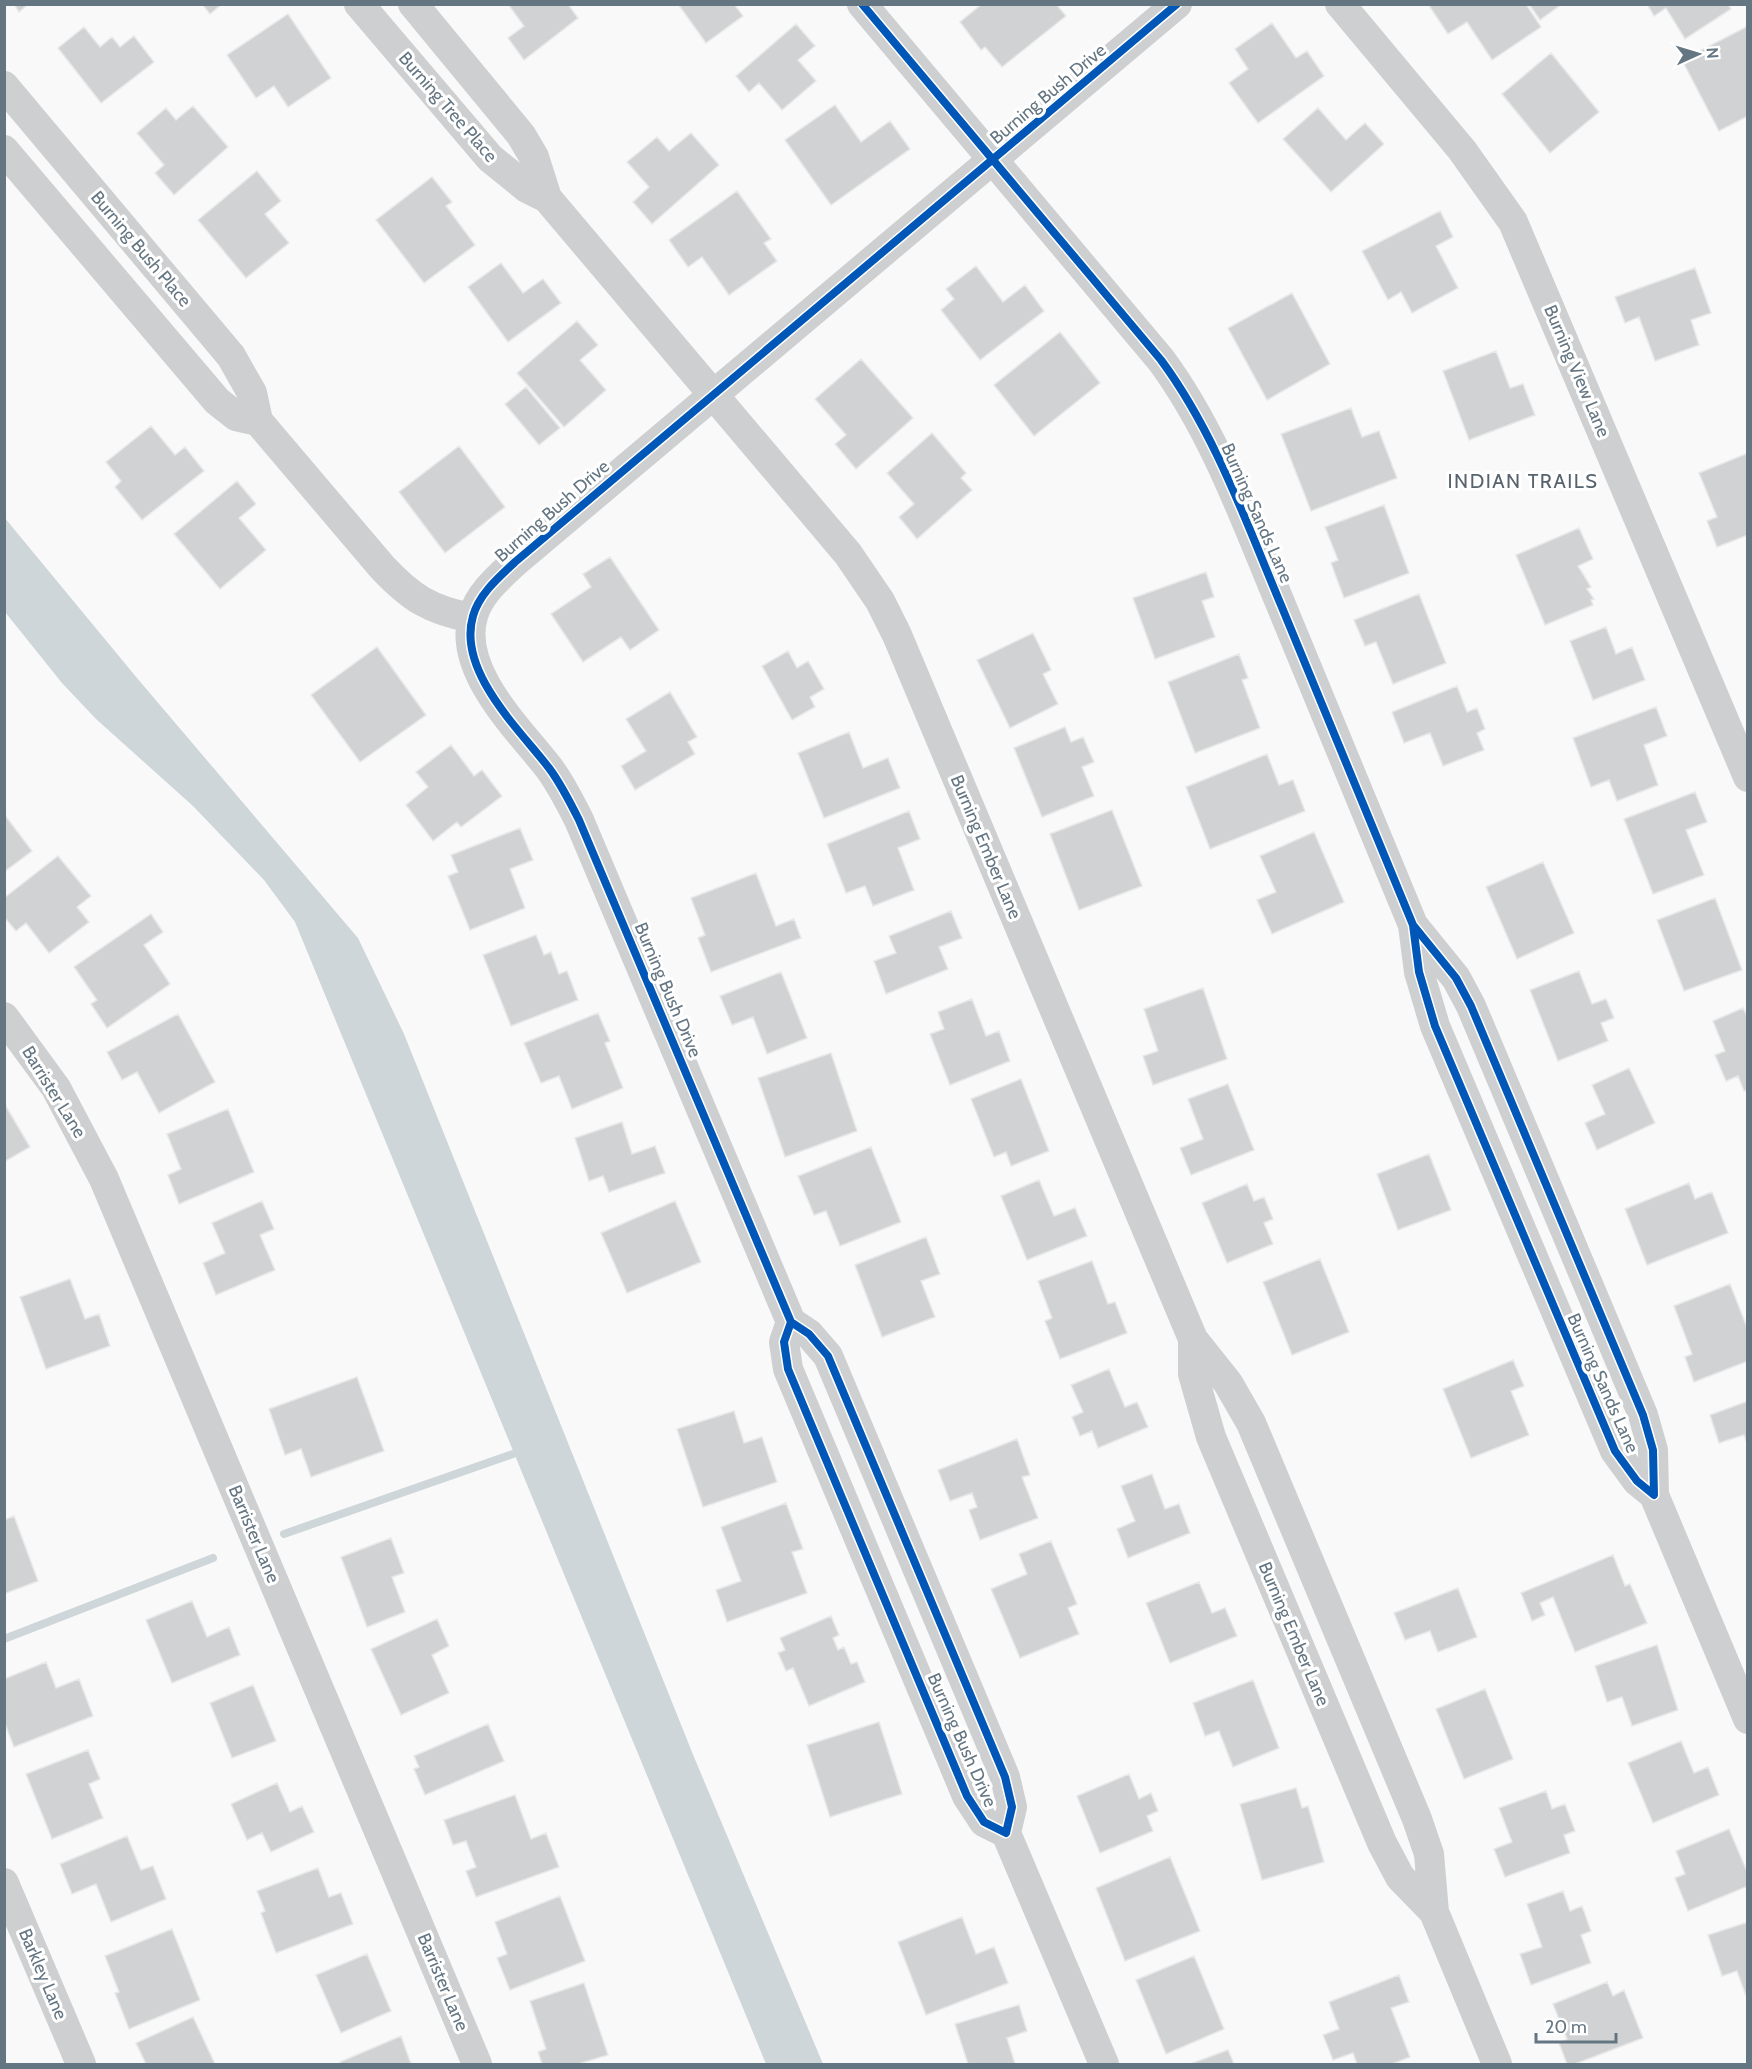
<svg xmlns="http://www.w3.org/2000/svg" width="1752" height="2069" font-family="Cabin,sans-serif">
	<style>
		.water { fill: #ced6d9 }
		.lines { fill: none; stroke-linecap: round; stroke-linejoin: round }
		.stream { stroke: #ced6d9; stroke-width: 8 }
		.building { fill: #d0d2d3; stroke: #e8e8e8; stroke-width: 1.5 }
		.minor { stroke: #cecfd0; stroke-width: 30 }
		.cycleway-casing { stroke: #fff; stroke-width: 11 }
		.cycleway { stroke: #0057b8; stroke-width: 8 }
		.labels { text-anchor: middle; stroke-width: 6; stroke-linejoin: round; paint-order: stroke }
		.street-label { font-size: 18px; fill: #657683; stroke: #fff }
		.neighbourhood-label { font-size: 20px; letter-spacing: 1.5px; fill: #57646e; stroke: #fff }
	</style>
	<rect width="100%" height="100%" fill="#f9f9f9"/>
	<path class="water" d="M 4,517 L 137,678 L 358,938 L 404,1034 L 694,1757 L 823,2064 L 766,2064 L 295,922 L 264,880 L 193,806 L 96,719 L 62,683 L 5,612 Z"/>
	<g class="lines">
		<path class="stream" d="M 284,1534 L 513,1454
			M 4,1639 L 213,1558"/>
	</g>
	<path class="building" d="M 14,4 L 28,4 L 19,12 Z
		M 202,4 L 222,4 L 210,14 Z
		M 508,4 L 568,4 L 578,18 L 524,60 L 508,38 L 524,26 Z
		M 678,4 L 734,4 L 743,16 L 706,43 Z
		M 982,4 L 1056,4 L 1066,16 L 1002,67 L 985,47 L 981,50 L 960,22 Z
		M 1428,4 L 1526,4 L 1541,27 L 1492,60 L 1467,22 L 1448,34 Z
		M 1529,4 L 1562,4 L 1540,20 Z
		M 1647,4 L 1728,4 L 1731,9 L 1685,39 L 1666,8 L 1654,16 Z
		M 288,14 L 331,78 L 288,107 L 274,86 L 256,98 L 227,55 Z
		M 1272,23 L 1296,58 L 1307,51 L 1324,76 L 1258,123 L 1229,83 L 1248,69 L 1235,49 Z
		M 796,24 L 815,46 L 798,60 L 816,81 L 782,110 L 759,83 L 749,92 L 736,76 Z
		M 1748,26 L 1748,116 L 1719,131 L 1682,60 Z
		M 84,27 L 100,47 L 112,37 L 120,47 L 134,36 L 154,62 L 101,103 L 58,48 Z
		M 1551,53 L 1599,112 L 1550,153 L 1502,94 Z
		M 835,105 L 861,142 L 890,121 L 910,149 L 831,205 L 785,140 Z
		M 193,106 L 228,147 L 174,195 L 155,173 L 164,165 L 137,133 L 166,108 L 176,120 Z
		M 1318,108 L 1346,140 L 1365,123 L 1384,144 L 1331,192 L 1283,139 Z
		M 691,133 L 719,165 L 652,224 L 633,202 L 649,187 L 627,162 L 657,137 L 669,151 Z
		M 257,171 L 281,201 L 265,214 L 289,243 L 246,278 L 198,220 Z
		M 432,177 L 452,202 L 446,206 L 475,245 L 424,283 L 376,220 Z
		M 737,191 L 771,239 L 764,243 L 777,261 L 729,295 L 702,257 L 688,267 L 669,240 Z
		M 1440,211 L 1453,237 L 1436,246 L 1458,288 L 1412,313 L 1401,292 L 1388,300 L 1362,251 Z
		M 501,263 L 523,293 L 543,279 L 561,303 L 508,342 L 468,287 Z
		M 976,266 L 1003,302 L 1025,285 L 1044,311 L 980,360 L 941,310 L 954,299 L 946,289 Z
		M 1695,268 L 1711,313 L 1691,320 L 1699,345 L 1655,361 L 1639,317 L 1625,323 L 1615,297 Z
		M 1292,293 L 1330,364 L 1267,400 L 1228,328 Z
		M 577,321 L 598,345 L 580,360 L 606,390 L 564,427 L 517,373 Z
		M 1060,332 L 1100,383 L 1034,436 L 994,385 Z
		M 1496,351 L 1510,388 L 1523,384 L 1535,415 L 1469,440 L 1443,371 Z
		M 861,359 L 913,418 L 856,469 L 835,444 L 846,435 L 815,399 Z
		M 526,387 L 560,428 L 539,445 L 505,404 Z
		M 1351,408 L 1362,437 L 1379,431 L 1397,478 L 1311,511 L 1281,434 Z
		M 151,426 L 175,455 L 185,447 L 204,471 L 142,520 L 115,487 L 121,481 L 106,462 Z
		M 932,433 L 966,473 L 961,478 L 972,490 L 917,539 L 899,517 L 914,504 L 887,473 Z
		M 459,446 L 505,507 L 445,553 L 399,492 Z
		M 1748,453 L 1748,535 L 1717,547 L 1707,521 L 1717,517 L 1699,473 Z
		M 237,481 L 256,504 L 239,518 L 266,550 L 220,589 L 174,534 Z
		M 1384,505 L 1409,573 L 1344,598 L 1331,563 L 1338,560 L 1325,527 Z
		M 1579,528 L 1593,559 L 1578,566 L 1591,587 L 1587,589 L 1594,599 L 1591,600 L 1593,605 L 1545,625 L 1516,555 Z
		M 610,557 L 659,630 L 630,650 L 621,637 L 583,662 L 551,614 L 591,587 L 583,574 Z
		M 1206,572 L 1214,597 L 1202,601 L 1215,637 L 1155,659 L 1133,598 Z
		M 1419,594 L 1446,663 L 1393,684 L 1376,642 L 1365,646 L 1354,620 Z
		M 1606,627 L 1616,654 L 1632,647 L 1645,680 L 1593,700 L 1570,641 Z
		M 1033,633 L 1051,670 L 1043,674 L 1058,704 L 1010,728 L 977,660 Z
		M 377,647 L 426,715 L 360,762 L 311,695 Z
		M 788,651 L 797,668 L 808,661 L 824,689 L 810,697 L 815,707 L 792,720 L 762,666 Z
		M 1239,654 L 1248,678 L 1242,680 L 1260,728 L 1195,753 L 1168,682 Z
		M 1457,686 L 1467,712 L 1477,708 L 1485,729 L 1477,733 L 1484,750 L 1443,766 L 1430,733 L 1404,743 L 1392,712 Z
		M 670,692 L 697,737 L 688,742 L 695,754 L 635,790 L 621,766 L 646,751 L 626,719 Z
		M 1656,707 L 1667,736 L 1644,745 L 1658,785 L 1617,801 L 1609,780 L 1591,787 L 1573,738 Z
		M 1065,727 L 1071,742 L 1083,737 L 1094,762 L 1082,767 L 1094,796 L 1042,817 L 1014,748 Z
		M 849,732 L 863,768 L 888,758 L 900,788 L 824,818 L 798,753 Z
		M 451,745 L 474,776 L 482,770 L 502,796 L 461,827 L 457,822 L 433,841 L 406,805 L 428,787 L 416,772 Z
		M 1267,754 L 1279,785 L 1293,780 L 1305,811 L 1210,849 L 1186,787 Z
		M 1695,792 L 1707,822 L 1686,830 L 1704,875 L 1653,894 L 1624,819 Z
		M 1112,810 L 1142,886 L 1079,910 L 1050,834 Z
		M 909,811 L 920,839 L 898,848 L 914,890 L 873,906 L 865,886 L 846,893 L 827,844 Z
		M 4,814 L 32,851 L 4,872 Z
		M 520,828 L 533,860 L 510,869 L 525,908 L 470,930 L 448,876 L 458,872 L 451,855 Z
		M 1314,832 L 1344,902 L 1272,934 L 1257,900 L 1276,892 L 1260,856 Z
		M 58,856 L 91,896 L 77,907 L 89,922 L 49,953 L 26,923 L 16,931 L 4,917 L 4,898 Z
		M 1543,862 L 1574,933 L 1517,959 L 1486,887 Z
		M 756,873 L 776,926 L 794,919 L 801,938 L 711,972 L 698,938 L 705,935 L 691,898 Z
		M 1715,898 L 1742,970 L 1684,991 L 1657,920 Z
		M 951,911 L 962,938 L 939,947 L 948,969 L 886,994 L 874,961 L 896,953 L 889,936 Z
		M 151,914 L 163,932 L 144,945 L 170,984 L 107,1028 L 91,1004 L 97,1000 L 74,967 Z
		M 536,935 L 544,955 L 551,952 L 559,974 L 567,971 L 578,1000 L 511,1026 L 483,955 Z
		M 1579,971 L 1592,1004 L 1606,999 L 1614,1018 L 1601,1023 L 1608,1041 L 1558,1061 L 1530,990 Z
		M 781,972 L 807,1038 L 767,1054 L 753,1017 L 732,1025 L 720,996 Z
		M 1203,988 L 1227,1059 L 1153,1085 L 1143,1056 L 1158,1051 L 1144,1009 Z
		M 972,999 L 986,1036 L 999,1031 L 1010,1061 L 950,1085 L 930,1034 L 944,1029 L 938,1012 Z
		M 1743,1008 L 1748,1018 L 1748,1090 L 1744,1091 L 1738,1076 L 1726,1081 L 1715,1055 L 1725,1051 L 1713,1021 Z
		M 598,1013 L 610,1041 L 605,1043 L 623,1088 L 572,1109 L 559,1076 L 541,1083 L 524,1043 Z
		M 178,1014 L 215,1082 L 159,1113 L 137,1072 L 122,1080 L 107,1052 Z
		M 831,1053 L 857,1131 L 785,1157 L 758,1078 Z
		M 1629,1068 L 1655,1123 L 1597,1150 L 1585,1123 L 1605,1114 L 1592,1085 Z
		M 1021,1079 L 1049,1151 L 1011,1166 L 1006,1152 L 994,1157 L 971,1099 Z
		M 1228,1084 L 1254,1150 L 1191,1175 L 1180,1148 L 1203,1139 L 1188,1099 Z
		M 4,1103 L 30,1147 L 4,1162 Z
		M 228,1109 L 254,1172 L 179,1204 L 168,1175 L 181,1169 L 167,1134 Z
		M 622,1122 L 632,1154 L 655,1146 L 665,1173 L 609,1192 L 603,1176 L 589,1181 L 575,1138 Z
		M 871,1147 L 901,1222 L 840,1246 L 826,1211 L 814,1215 L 798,1176 Z
		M 1429,1154 L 1451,1210 L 1398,1230 L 1377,1174 Z
		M 1039,1180 L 1054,1216 L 1075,1208 L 1087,1236 L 1027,1260 L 1001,1196 Z
		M 1689,1183 L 1695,1199 L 1712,1192 L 1728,1233 L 1647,1265 L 1625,1209 Z
		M 1247,1184 L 1254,1201 L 1264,1197 L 1273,1219 L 1264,1223 L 1273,1244 L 1227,1263 L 1202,1203 Z
		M 262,1201 L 274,1229 L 260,1235 L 275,1270 L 216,1295 L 203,1263 L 225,1253 L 212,1223 Z
		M 675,1201 L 701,1262 L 627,1293 L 601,1233 Z
		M 926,1237 L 940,1274 L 921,1281 L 935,1317 L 882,1337 L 855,1265 Z
		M 1320,1259 L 1349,1332 L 1292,1355 L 1263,1282 Z
		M 1092,1261 L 1108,1304 L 1115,1302 L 1127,1333 L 1060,1359 L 1045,1321 L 1052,1318 L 1038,1281 Z
		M 70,1279 L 85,1319 L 99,1314 L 110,1346 L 46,1369 L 20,1297 Z
		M 1730,1284 L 1748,1330 L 1748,1361 L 1694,1382 L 1685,1357 L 1692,1354 L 1674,1306 Z
		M 1513,1360 L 1524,1386 L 1511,1391 L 1529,1435 L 1471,1458 L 1443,1389 Z
		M 1109,1369 L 1125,1407 L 1137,1402 L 1148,1427 L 1098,1448 L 1092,1431 L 1080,1436 L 1072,1417 L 1083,1412 L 1071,1385 Z
		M 357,1377 L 384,1451 L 311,1477 L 301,1449 L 285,1455 L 269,1409 Z
		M 1748,1401 L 1748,1446 L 1744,1435 L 1719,1443 L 1710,1415 Z
		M 734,1411 L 744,1443 L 762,1437 L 777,1482 L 703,1507 L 677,1429 Z
		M 1017,1439 L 1030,1475 L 1022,1477 L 1038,1518 L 980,1540 L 969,1510 L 977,1507 L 972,1493 L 950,1501 L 938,1470 Z
		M 1152,1474 L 1165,1509 L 1179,1504 L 1190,1533 L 1128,1558 L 1117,1529 L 1135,1521 L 1121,1486 Z
		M 786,1503 L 803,1549 L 792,1552 L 807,1593 L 727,1622 L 716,1590 L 741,1581 L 721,1527 Z
		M 14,1516 L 38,1581 L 4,1594 L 4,1520 Z
		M 391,1538 L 404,1573 L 392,1577 L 405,1612 L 367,1627 L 341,1557 Z
		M 1051,1541 L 1077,1604 L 1068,1608 L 1079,1634 L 1020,1658 L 991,1589 L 1027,1574 L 1019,1554 Z
		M 1613,1555 L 1625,1586 L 1630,1584 L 1647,1623 L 1575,1652 L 1553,1597 L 1540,1603 L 1545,1615 L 1532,1621 L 1521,1593 Z
		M 1199,1582 L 1212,1613 L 1225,1608 L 1237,1636 L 1170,1663 L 1146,1603 Z
		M 1458,1588 L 1477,1637 L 1438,1652 L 1430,1631 L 1405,1640 L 1394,1613 Z
		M 192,1601 L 207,1637 L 229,1627 L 240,1655 L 172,1683 L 146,1620 Z
		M 831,1616 L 839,1635 L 833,1638 L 838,1650 L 844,1647 L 851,1664 L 857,1662 L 865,1682 L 809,1706 L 793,1668 L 786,1671 L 778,1653 L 785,1650 L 780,1638 Z
		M 437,1619 L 449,1646 L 432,1655 L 449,1693 L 401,1715 L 371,1649 Z
		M 1657,1645 L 1678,1710 L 1632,1726 L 1622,1697 L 1607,1702 L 1595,1666 Z
		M 46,1662 L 56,1688 L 79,1679 L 93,1716 L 14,1747 L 4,1721 L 4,1679 Z
		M 1253,1680 L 1279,1748 L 1233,1767 L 1219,1731 L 1205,1736 L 1193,1703 Z
		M 253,1685 L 276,1741 L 232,1758 L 210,1703 Z
		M 1485,1689 L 1513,1759 L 1464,1779 L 1436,1709 Z
		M 879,1722 L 902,1794 L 830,1817 L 807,1745 Z
		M 488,1724 L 504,1761 L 425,1795 L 414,1769 L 419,1767 L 414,1756 Z
		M 1681,1741 L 1694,1773 L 1708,1767 L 1719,1795 L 1653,1823 L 1628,1763 Z
		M 88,1750 L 100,1779 L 89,1784 L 103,1818 L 52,1839 L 26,1774 Z
		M 1129,1774 L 1139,1799 L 1151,1793 L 1158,1811 L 1147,1816 L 1153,1831 L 1100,1853 L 1077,1796 Z
		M 277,1783 L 290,1812 L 302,1806 L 314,1832 L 271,1852 L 262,1833 L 247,1840 L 231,1804 Z
		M 1296,1788 L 1302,1808 L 1308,1806 L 1324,1862 L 1262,1880 L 1240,1804 Z
		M 1546,1791 L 1552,1809 L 1565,1804 L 1575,1831 L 1564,1835 L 1570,1853 L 1505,1877 L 1494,1849 L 1512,1842 L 1499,1808 Z
		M 515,1795 L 531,1839 L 546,1833 L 559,1867 L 476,1897 L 466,1871 L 476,1867 L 466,1841 L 453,1845 L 444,1820 Z
		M 1729,1829 L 1748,1874 L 1748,1886 L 1688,1911 L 1675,1878 L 1685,1874 L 1676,1851 Z
		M 127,1836 L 141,1870 L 153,1866 L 166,1899 L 111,1922 L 96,1884 L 72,1894 L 60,1864 Z
		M 1170,1857 L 1200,1931 L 1125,1961 L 1096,1888 Z
		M 318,1868 L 329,1897 L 341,1893 L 353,1924 L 276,1953 L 261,1913 L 265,1911 L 257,1891 Z
		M 1563,1891 L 1570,1911 L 1582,1906 L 1591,1931 L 1581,1935 L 1591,1963 L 1531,1985 L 1520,1954 L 1542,1947 L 1527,1904 Z
		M 560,1896 L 585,1961 L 510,1990 L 497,1958 L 507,1954 L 495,1922 Z
		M 962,1917 L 976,1954 L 994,1947 L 1008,1983 L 926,2015 L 898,1942 Z
		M 1748,1922 L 1748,1996 L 1746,1996 L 1737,1971 L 1722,1976 L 1708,1935 Z
		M 172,1929 L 200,2000 L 129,2029 L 115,1993 L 119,1992 L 105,1956 Z
		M 367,1954 L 391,2011 L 341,2033 L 316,1975 Z
		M 1194,1956 L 1224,2029 L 1166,2054 L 1136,1980 Z
		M 1399,1975 L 1409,2002 L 1391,2008 L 1410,2057 L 1392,2064 L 1357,2064 L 1353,2053 L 1333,2060 L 1323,2035 L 1339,2029 L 1329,2002 Z
		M 1607,1982 L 1613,1996 L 1624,1990 L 1643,2038 L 1575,2064 L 1567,2064 L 1559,2043 L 1567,2039 L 1553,2004 Z
		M 584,1983 L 608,2055 L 578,2064 L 542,2064 L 538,2052 L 546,2049 L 530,2001 Z
		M 1019,2005 L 1027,2031 L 1007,2038 L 1015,2064 L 968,2064 L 955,2024 Z
		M 193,2017 L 215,2064 L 146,2064 L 136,2043 Z
		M 401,2036 L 411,2064 L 341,2064 L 340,2062 Z
		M 1228,2050 L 1234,2064 L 1190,2064 Z"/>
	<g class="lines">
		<path class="minor" d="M 359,4 L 490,158 L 527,188 L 547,198 L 534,157 L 521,135 L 413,4
			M 862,4 L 1161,360 C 1215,433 1246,522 1281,605 C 1325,711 1369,818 1413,925 L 1419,972 L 1435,1026 L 1615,1451 L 1637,1481 L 1654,1495 L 1653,1450 L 1643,1415 L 1471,1006 L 1456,978 L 1413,925
			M 1340,4 L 1462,150 L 1513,222 L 1748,777
			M 4,86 L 231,356 L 252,393 L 258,421 L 382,567 C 411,598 430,610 472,618
			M 4,150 L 217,401 L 236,416 L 258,421
			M 547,198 L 848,554 L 880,601 L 897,635 L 1193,1339
			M 4,1017 L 56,1088 L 104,1179 L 477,2064
			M 791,1322 L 784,1342 L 788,1369 L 967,1796 L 984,1822 L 1006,1833 L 1012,1807 L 1005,1777 L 828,1356 L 809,1334 L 791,1322 L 579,820 C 570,802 561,784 549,768 C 519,729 457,671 473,616 C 479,594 499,577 515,562 L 1177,4
			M 1654,1495 L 1748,1719
			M 1006,1833 L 1104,2064
			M 4,1883 L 81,2064
			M 1434,1912 L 1400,1877 L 1382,1843 L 1211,1437 L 1193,1374 L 1193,1339 L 1228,1383 L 1251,1423 L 1417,1819 L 1429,1854 L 1434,1912 L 1497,2064"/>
		<defs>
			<path id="cycleway" d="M 862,4 L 1161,360 C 1215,433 1246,522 1281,605 C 1325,711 1369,818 1413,925 L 1419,972 L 1435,1026 L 1615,1451 L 1637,1481 L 1654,1495 L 1653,1450 L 1643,1415 L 1471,1006 L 1456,978 L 1413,925
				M 791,1322 L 784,1342 L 788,1369 L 967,1796 L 984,1822 L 1006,1833 L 1012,1807 L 1005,1777 L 828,1356 L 809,1334 L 791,1322 L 579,820 C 570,802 561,784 549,768 C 519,729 457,671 473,616 C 479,594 499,577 515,562 L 1177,4"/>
		</defs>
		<use href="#cycleway" class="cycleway-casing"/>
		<use href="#cycleway" class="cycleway"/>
	</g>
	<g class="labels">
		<g class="street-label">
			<text transform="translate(1048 94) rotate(-40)" y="6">Burning Bush Drive</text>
			<text transform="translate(448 107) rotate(49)" y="6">Burning Tree Place</text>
			<text transform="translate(141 249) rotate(50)" y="6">Burning Bush Place</text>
			<text transform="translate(1577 371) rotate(67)" y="6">Burning View Lane</text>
			<text transform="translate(552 511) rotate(-41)" y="6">Burning Bush Drive</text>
			<text transform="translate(1257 513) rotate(66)" y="6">Burning Sands Lane</text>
			<text transform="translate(986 847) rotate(67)" y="6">Burning Ember Lane</text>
			<text transform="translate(668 990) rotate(67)" y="6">Burning Bush Drive</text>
			<text transform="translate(54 1092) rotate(58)" y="6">Barrister Lane</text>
			<text transform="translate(1603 1383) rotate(66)" y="6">Burning Sands Lane</text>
			<text transform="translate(254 1534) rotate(67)" y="6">Barrister Lane</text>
			<text transform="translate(1294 1634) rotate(67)" y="6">Burning Ember Lane</text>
			<text transform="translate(962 1740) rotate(66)" y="6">Burning Bush Drive</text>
			<text transform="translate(43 1974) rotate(67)" y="6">Barkley Lane</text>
			<text transform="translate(443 1982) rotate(67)" y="6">Barrister Lane</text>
		</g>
		<g class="neighbourhood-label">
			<text x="1523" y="488">INDIAN TRAILS</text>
		</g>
	</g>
	<rect width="1752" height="2069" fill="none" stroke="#657683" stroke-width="12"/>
	<g transform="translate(1698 54) rotate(86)" stroke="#ffffff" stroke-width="4.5" paint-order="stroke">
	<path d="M0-4.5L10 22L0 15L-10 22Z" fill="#657683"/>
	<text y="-9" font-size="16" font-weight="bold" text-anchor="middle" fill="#657683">N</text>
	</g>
	<path d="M1536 2033v9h80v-9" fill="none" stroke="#657683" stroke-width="3"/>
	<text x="1545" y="2033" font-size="18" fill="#657683" stroke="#ffffff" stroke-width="4.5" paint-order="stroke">20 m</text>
</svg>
